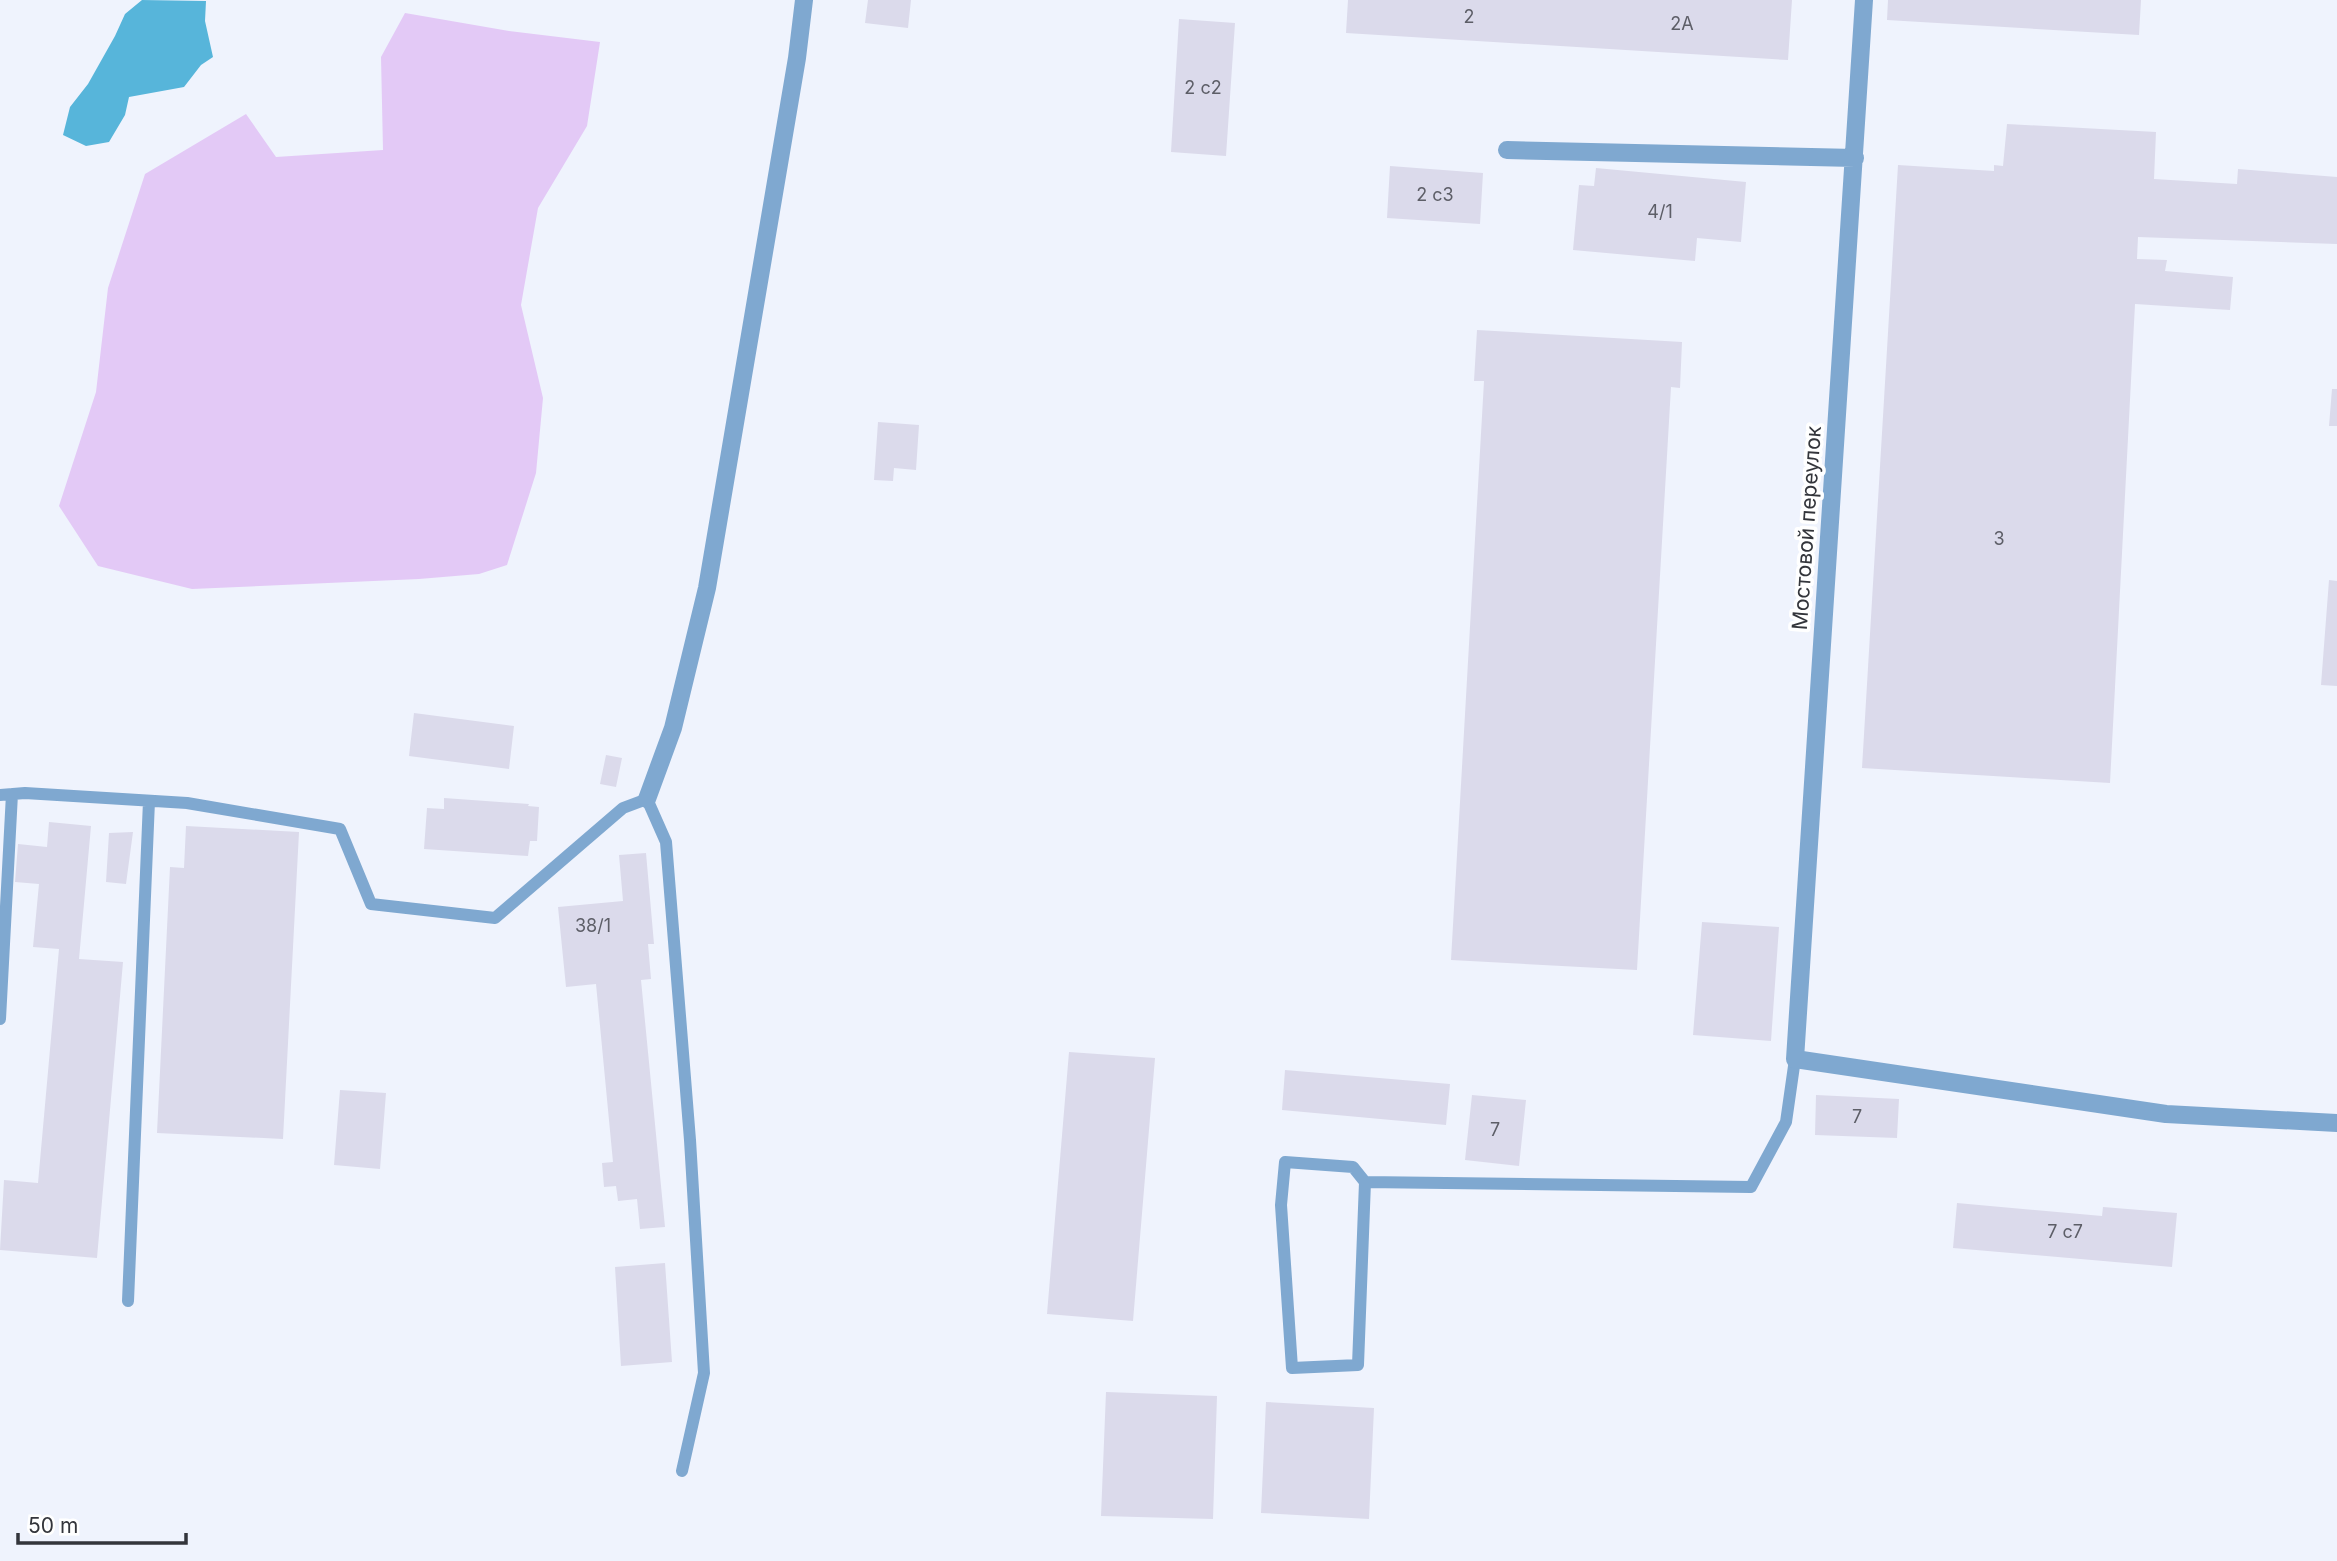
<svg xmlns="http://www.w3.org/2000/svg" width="2337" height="1561" font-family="Inter,sans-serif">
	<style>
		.green { fill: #e3c9f6 }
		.water { fill: #57b5da }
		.building { fill: #dbdaeb }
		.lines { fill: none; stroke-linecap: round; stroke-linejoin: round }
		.service { stroke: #7fa8d0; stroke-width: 12 }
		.minor { stroke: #7fa8d0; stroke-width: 18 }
		.labels { text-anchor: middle; stroke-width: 7; stroke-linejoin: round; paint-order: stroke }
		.number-label { font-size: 18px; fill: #5d5e67 }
		.street-label { font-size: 21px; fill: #33353b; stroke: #fff }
	</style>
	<rect width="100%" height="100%" fill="#eff3fd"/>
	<path class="green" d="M 405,13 L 509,31 L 600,42 L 587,126 L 538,208 L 521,305 L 543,398 L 536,473 L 507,565 L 479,574 L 419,579 L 192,589 L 98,566 L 59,506 L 96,392 L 108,288 L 145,174 L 246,114 L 276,157 L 383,150 L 381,57 Z"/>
	<path class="water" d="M 142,0 L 206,1 L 205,21 L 213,57 L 201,65 L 184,87 L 129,97 L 125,115 L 109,142 L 86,146 L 63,135 L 70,107 L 88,84 L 115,36 L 125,14 Z"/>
	<path class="building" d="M 868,0 L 911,0 L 908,28 L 865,23 Z
		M 1348,0 L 1792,0 L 1788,60 L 1346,33 Z
		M 1888,0 L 2141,0 L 2139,35 L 1887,20 Z
		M 1179,19 L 1235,23 L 1226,156 L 1171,152 Z
		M 2007,124 L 2156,132 L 2154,179 L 2237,184 L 2238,169 L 2337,177 L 2337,244 L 2138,237 L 2137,259 L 2167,260 L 2165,271 L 2233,277 L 2230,310 L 2135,304 L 2110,783 L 1862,768 L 1898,165 L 1994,171 L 1994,165 L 2003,166 Z
		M 1390,166 L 1483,173 L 1480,224 L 1387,218 Z
		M 1596,168 L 1746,182 L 1741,242 L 1697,238 L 1695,261 L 1573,250 L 1579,185 L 1594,186 Z
		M 1477,330 L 1682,342 L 1680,388 L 1671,387 L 1637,970 L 1451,960 L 1484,381 L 1474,381 Z
		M 2332,389 L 2337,389 L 2337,426 L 2329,426 Z
		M 878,422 L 919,425 L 916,470 L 894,468 L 893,481 L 874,480 Z
		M 2329,580 L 2337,581 L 2337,686 L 2321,685 Z
		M 414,713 L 514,726 L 509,769 L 409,756 Z
		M 606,755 L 622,758 L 616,787 L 600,784 Z
		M 444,798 L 529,804 L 528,806 L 539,807 L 537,841 L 530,841 L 528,856 L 424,849 L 427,808 L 444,809 Z
		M 49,822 L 91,826 L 79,959 L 123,962 L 97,1258 L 0,1250 L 4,1180 L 38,1183 L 59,949 L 33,947 L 39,884 L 15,882 L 18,844 L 47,847 Z
		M 186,826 L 299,832 L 283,1139 L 157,1133 L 170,867 L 184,868 Z
		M 133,832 L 126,884 L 106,882 L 109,833 Z
		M 646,853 L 654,944 L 648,944 L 651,979 L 641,980 L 665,1227 L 640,1229 L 637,1199 L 618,1201 L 616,1186 L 604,1187 L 602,1163 L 613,1162 L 596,984 L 566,987 L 558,907 L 623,901 L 619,855 Z
		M 1702,922 L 1779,927 L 1771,1041 L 1693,1035 Z
		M 1069,1052 L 1155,1058 L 1133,1321 L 1047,1314 Z
		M 1285,1070 L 1450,1084 L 1446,1125 L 1282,1110 Z
		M 340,1090 L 386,1093 L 380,1169 L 334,1165 Z
		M 1472,1095 L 1526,1100 L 1519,1166 L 1465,1160 Z
		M 1816,1095 L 1899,1099 L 1897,1138 L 1815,1135 Z
		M 1957,1203 L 2102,1216 L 2103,1207 L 2177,1213 L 2172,1267 L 1953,1248 Z
		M 665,1263 L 672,1362 L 621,1366 L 615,1267 Z
		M 1106,1392 L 1217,1396 L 1213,1519 L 1101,1516 Z
		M 1266,1402 L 1374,1408 L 1369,1519 L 1261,1513 Z"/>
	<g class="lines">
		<path class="service" d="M 0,795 L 25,793 L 187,803 L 340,829 L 371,904 L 495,918 L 623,808 L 647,799 L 666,842 L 690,1140 L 704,1373 L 682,1471
			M 0,1019 L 12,794
			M 1365,1182 L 1358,1365 L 1292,1368 L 1281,1205 L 1285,1162 L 1353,1167 L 1365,1182 L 1751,1187 L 1786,1122 L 1795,1059
			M 128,1301 L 149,801"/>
		<path class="minor" d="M 1864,0 L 1795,1059 L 2166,1114 L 2337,1123
			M 1507,150 L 1855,158
			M 647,799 L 673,728 L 707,588 L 797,58 L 804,0"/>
	</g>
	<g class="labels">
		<g class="number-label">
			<text x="1469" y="23">2</text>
			<text x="1682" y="30">2А</text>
			<text x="1203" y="94">2 с2</text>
			<text x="1435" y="201">2 с3</text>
			<text x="1660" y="218">4/1</text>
			<text x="1999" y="545">3</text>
			<text x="593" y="932">38/1</text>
			<text x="1857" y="1123">7</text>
			<text x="1495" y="1136">7</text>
			<text x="2065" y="1238">7 с7</text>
		</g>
		<g class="street-label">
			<text transform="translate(1807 528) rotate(-86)" y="7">Мостовой переулок</text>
		</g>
	</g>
	<path d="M18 1533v10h168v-10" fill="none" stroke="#33353b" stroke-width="3.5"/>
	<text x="28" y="1533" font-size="21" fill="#33353b" stroke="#ffffff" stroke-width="5" paint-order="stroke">50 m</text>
</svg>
